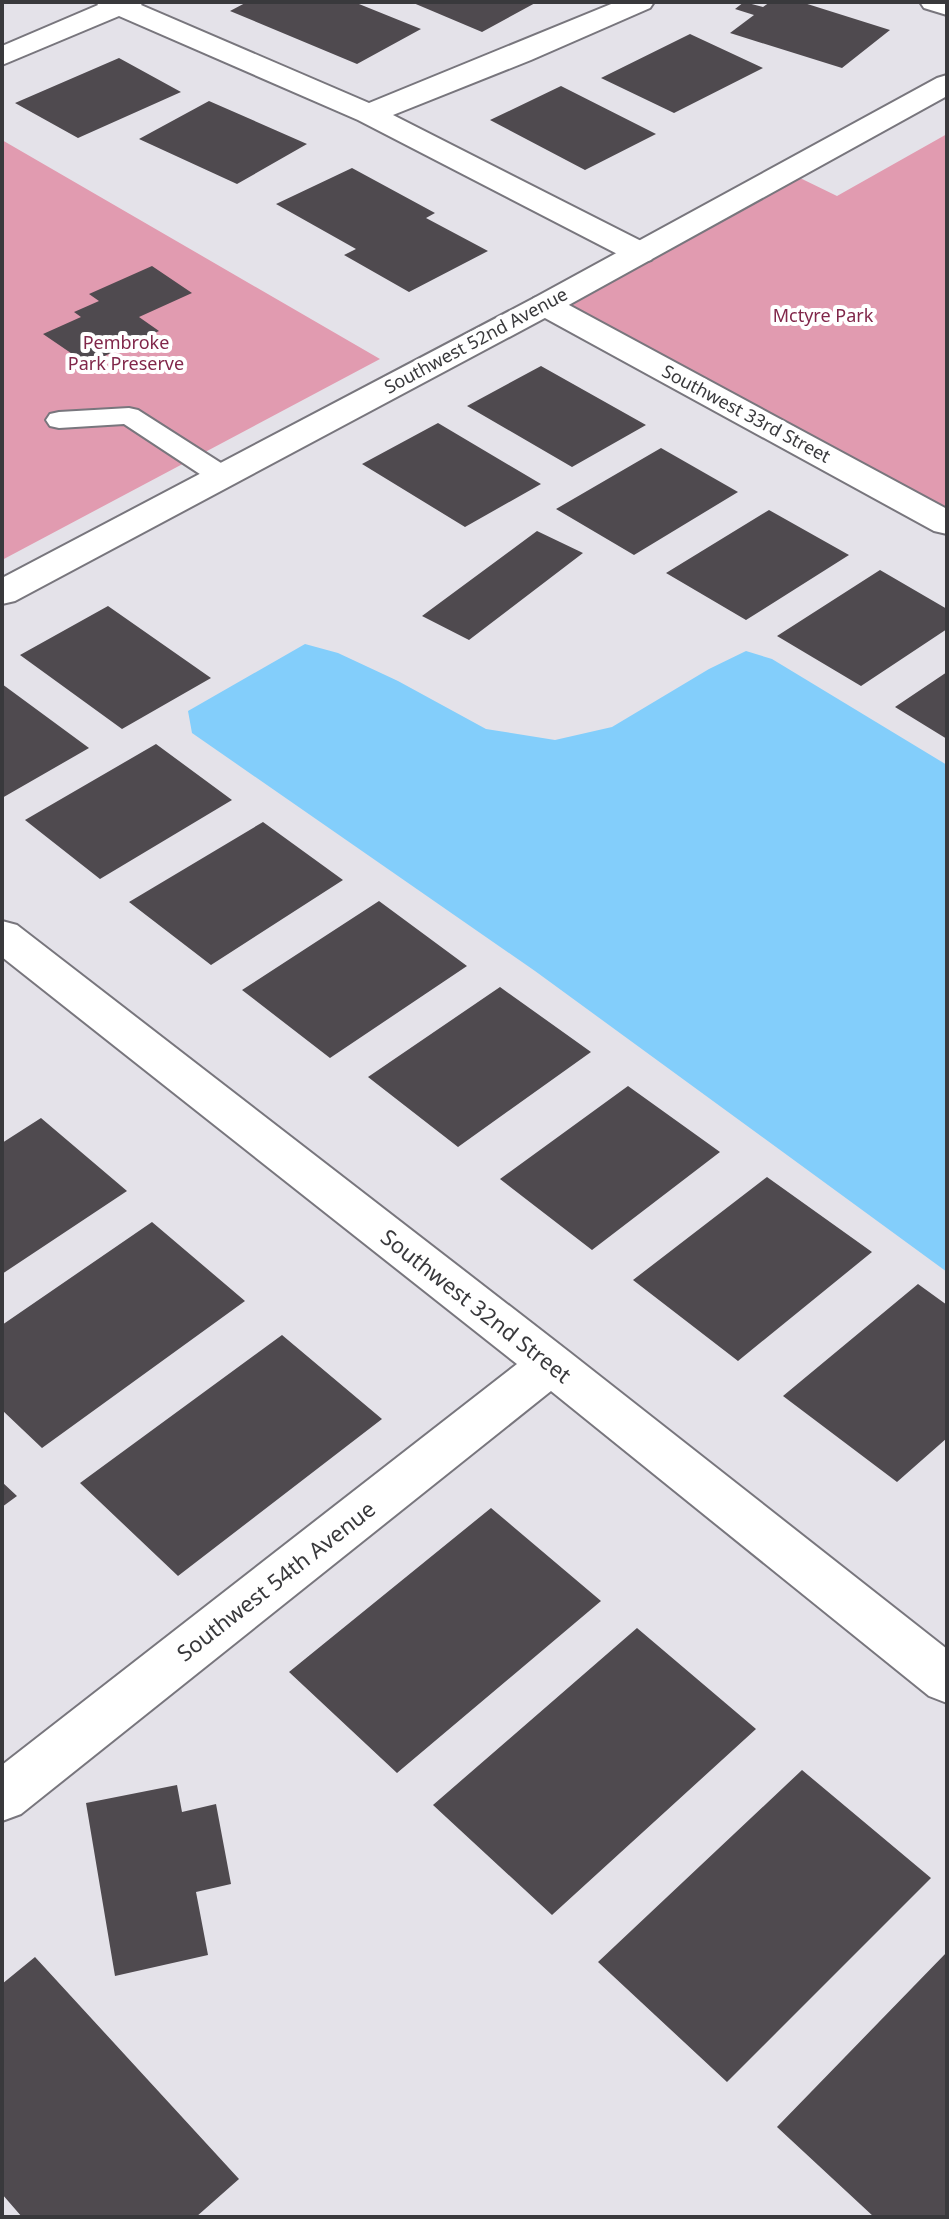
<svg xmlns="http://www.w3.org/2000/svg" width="949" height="2219" font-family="'Noto Sans',sans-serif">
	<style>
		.green { fill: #e19bb0 }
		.water { fill: #83cefb }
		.building { fill: #4f4a4f }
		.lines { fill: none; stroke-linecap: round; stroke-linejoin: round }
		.lane-casing { stroke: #78767d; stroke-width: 4 }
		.street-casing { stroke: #78767d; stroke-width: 4 }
		.secondary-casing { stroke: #78767d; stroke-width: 4 }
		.lane { fill: #fff; fill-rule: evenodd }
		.street { fill: #fff; fill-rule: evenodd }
		.secondary { fill: #fff; fill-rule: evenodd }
		.labels { text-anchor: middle; stroke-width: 8; stroke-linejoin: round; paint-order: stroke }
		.far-park-label { font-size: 18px; fill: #81274a; stroke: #fff }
		.far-street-label { font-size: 18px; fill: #39393c; stroke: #fff }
		.street-label { font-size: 22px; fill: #39393c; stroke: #fff }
	</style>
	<rect width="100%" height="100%" fill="#e4e2e9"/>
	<path class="green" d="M 947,134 L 947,520 L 558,310 L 800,178 L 837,196 Z
		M 2,140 L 380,359 L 2,560 Z"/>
	<path class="water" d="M 305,644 L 338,653 L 398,681 L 486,729 L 555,740 L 612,727 L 709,669 L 746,651 L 772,659 L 947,765 L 947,1272 L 535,971 L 192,733 L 188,711 Z"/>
	<path class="building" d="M 247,2 L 354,2 L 421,29 L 357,64 L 230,11 Z
		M 411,2 L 537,2 L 482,32 Z
		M 744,2 L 763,7 L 770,2 L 801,2 L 890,30 L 842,68 L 730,33 L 754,15 L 735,9 Z
		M 690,34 L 763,68 L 674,113 L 601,78 Z
		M 119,58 L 181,92 L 78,138 L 15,103 Z
		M 561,86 L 656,134 L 585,170 L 490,120 Z
		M 209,101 L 307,144 L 237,184 L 139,139 Z
		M 352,168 L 435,213 L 426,218 L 488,251 L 409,292 L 344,255 L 356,249 L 276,204 Z
		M 152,266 L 192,293 L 139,317 L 159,331 L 87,364 L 43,334 L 81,317 L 74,312 L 99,301 L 89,294 Z
		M 541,366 L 646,425 L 572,467 L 467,406 Z
		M 438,423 L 541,484 L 465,527 L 362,464 Z
		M 661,448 L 738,492 L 634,555 L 556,509 Z
		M 769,510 L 849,555 L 746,620 L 666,573 Z
		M 537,531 L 583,553 L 469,640 L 422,616 Z
		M 880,570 L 947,609 L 947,629 L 861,686 L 777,636 Z
		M 108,606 L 211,678 L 122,729 L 20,655 Z
		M 947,672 L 947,739 L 895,707 Z
		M 2,684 L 89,748 L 2,798 Z
		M 156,744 L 232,800 L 100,879 L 25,820 Z
		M 263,822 L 343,880 L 211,965 L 129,902 Z
		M 379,901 L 467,966 L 330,1058 L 242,990 Z
		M 500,987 L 591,1052 L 458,1147 L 368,1077 Z
		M 628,1086 L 720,1152 L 592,1250 L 500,1179 Z
		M 41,1118 L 127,1191 L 2,1274 L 2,1143 Z
		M 767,1177 L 872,1252 L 738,1361 L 633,1280 Z
		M 152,1222 L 245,1301 L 42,1448 L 2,1410 L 2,1325 Z
		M 918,1284 L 947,1305 L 947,1438 L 897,1482 L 783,1396 Z
		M 282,1335 L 382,1419 L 178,1576 L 80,1483 Z
		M 2,1482 L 17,1496 L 2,1507 Z
		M 491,1508 L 601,1601 L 397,1773 L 289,1672 Z
		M 637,1628 L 756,1729 L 552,1915 L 433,1805 Z
		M 802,1770 L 931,1878 L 727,2082 L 598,1962 Z
		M 177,1785 L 182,1812 L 216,1804 L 231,1884 L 196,1892 L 208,1955 L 115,1976 L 86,1803 Z
		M 947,1952 L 947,2217 L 874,2217 L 777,2127 Z
		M 35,1957 L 239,2179 L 196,2217 L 22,2217 L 2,2194 L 2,1984 Z"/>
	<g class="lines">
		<defs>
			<path id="lane" d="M 129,408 L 138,410 L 232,470 L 235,476 L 232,482 L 212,482 L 124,424 L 59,428 L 50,426 L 46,420 L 50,414 L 59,412 Z"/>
			<path id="street" d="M 96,2 L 143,2 L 141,5 L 369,103 L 616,2 L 654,2 L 650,8 L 531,60 L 393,115 L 651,246 L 656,253 L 651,260 L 640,263 L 629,260 L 358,120 L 119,16 L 2,65 L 2,46 L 98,5 Z
				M 920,2 L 947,2 L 947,15 L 924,8 Z
				M 545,295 L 556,298 L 947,509 L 947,534 L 934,531 L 534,312 L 529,305 L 534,298 Z
				M 2,921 L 17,925 L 568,1351 L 947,1649 L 947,1703 L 929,1696 L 551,1391 L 21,1814 L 2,1821 L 2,1765 L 517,1364 L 2,957 Z"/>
			<path id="secondary" d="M 947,75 L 947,96 L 556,312 L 15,601 L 2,604 L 2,578 L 534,298 L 937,78 Z"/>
		</defs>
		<use href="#lane" class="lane-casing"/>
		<use href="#street" class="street-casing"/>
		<use href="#secondary" class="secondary-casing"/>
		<use href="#lane" class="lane"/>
		<use href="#street" class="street"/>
		<use href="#secondary" class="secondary"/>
	</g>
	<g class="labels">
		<g class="far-park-label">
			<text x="823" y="322">Mctyre Park</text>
			<text x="126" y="349">Pembroke<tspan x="126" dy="21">Park Preserve</tspan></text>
		</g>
		<g class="far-street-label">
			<text transform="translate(476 341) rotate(-28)" y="6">Southwest 52nd Avenue</text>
			<text transform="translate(746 414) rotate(28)" y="6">Southwest 33rd Street</text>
		</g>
		<g class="street-label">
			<text transform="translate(476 1306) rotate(38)" y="8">Southwest 32nd Street</text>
			<text transform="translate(276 1581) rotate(-38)" y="8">Southwest 54th Avenue</text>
		</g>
	</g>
	<rect width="949" height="2219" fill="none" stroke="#39393c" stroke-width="8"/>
</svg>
